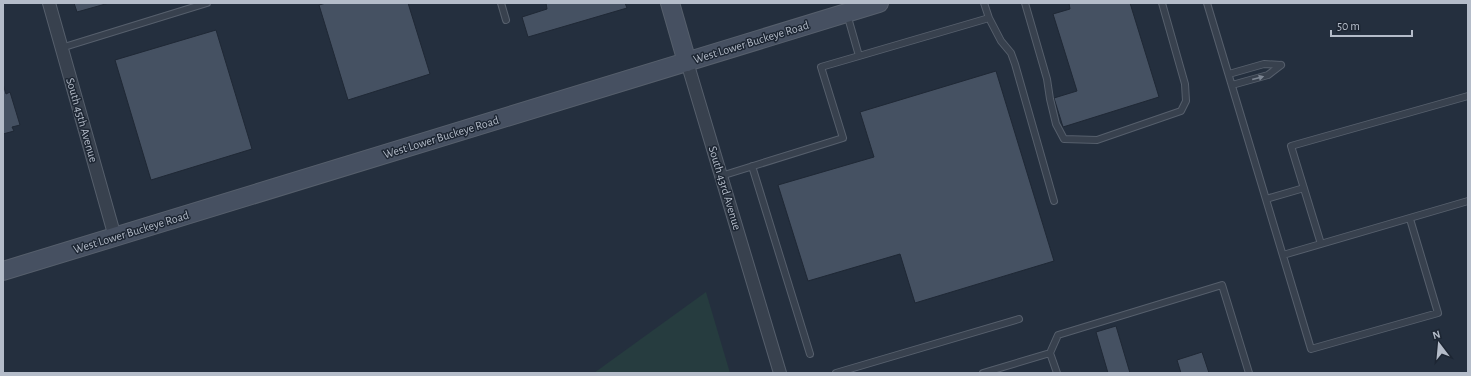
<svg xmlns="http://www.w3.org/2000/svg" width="1471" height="376" font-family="'Alegreya Sans',sans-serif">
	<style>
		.green { fill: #263c3f }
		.building { fill: #455162; stroke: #1f2835 }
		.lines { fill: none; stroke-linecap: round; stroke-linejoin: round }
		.service-casing { stroke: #565f6c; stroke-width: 8 }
		.minor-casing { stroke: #565f6c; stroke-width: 14 }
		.secondary-casing { stroke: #565f6c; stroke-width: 20 }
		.service { stroke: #38414e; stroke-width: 6 }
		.minor { stroke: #38414e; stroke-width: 12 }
		.secondary { stroke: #465061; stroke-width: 18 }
		.oneway { fill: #7c8592 }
		.labels { text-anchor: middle; stroke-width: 3; stroke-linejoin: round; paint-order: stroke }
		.street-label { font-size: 12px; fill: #b4bcc9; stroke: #1d2633 }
	</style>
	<rect width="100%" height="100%" fill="#242f3e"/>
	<path class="green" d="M 706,292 L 730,373 L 594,373 Z"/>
	<path class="building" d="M 74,3 L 109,3 L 77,12 Z
		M 326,3 L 408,3 L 430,74 L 348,100 L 319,5 Z
		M 546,3 L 625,3 L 627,8 L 528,37 L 522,17 L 547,9 Z
		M 1069,3 L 1130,3 L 1159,97 L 1063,127 L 1054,98 L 1077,91 L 1053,14 L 1070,9 Z
		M 216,30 L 252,149 L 151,180 L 115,60 Z
		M 996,71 L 1054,261 L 915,303 L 900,254 L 808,281 L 778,185 L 874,157 L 860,112 Z
		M 3,84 L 6,94 L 10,92 L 20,125 L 12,127 L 14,131 L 3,134 Z
		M 1116,326 L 1130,373 L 1108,373 L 1096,332 Z
		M 1202,352 L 1209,373 L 1181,373 L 1177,360 Z"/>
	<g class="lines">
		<defs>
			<path id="service" d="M 501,3 L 506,20
				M 1025,3 L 1047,79 L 1050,99 L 1056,124 L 1064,139 L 1097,140 L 1181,111 L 1186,101 L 1185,84 L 1162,3
				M 1207,3 L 1311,349 L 1438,313 L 1410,219
				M 847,14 L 859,56 L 989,18 L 984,3
				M 989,18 L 1001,41 L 1011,53 L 1015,64 L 1054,201
				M 61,48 L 207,3
				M 1229,74 L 1264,64 L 1281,65
				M 1232,85 L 1268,75 L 1281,65
				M 752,166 L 810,354
				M 721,176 L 843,138 L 821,67 L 859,56
				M 1266,199 L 1304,188
				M 1321,244 L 1291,146 L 1468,96
				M 1283,255 L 1468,201
				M 1050,353 L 1058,335 L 1222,285 L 1249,373
				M 836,373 L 1019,319
				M 983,373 L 1050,353 L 1057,373"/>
			<path id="minor" d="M 49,3 L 115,237
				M 687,62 L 780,373"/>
			<path id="secondary" d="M 670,3 L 687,62
				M 3,271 L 879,3"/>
		</defs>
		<use href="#service" class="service-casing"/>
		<use href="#minor" class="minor-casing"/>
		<use href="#secondary" class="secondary-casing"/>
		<use href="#service" class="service"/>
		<use href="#minor" class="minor"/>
		<use href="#secondary" class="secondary"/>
	</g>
	<defs><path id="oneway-solid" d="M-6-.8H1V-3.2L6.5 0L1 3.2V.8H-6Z"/></defs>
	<use class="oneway" href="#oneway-solid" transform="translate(1258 78) rotate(-15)"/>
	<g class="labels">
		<g class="street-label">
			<text transform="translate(751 42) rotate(-17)" y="4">West Lower Buckeye Road</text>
			<text transform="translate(82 120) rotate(74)" y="4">South 45th Avenue</text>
			<text transform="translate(441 137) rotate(-17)" y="4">West Lower Buckeye Road</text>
			<text transform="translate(725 188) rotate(73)" y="4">South 43rd Avenue</text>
			<text transform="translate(131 232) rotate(-17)" y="4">West Lower Buckeye Road</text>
		</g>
	</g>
	<rect width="1471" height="376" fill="none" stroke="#b4bcc9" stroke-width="8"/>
	<g transform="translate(1439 344) rotate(344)" stroke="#1d2633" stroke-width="3" paint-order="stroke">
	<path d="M0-3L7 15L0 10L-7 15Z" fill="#b4bcc9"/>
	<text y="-6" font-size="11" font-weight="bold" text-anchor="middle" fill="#b4bcc9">N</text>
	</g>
	<path d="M1331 30v6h81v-6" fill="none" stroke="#b4bcc9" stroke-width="2"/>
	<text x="1337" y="30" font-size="12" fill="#b4bcc9" stroke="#1d2633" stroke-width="3" paint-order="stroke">50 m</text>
</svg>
